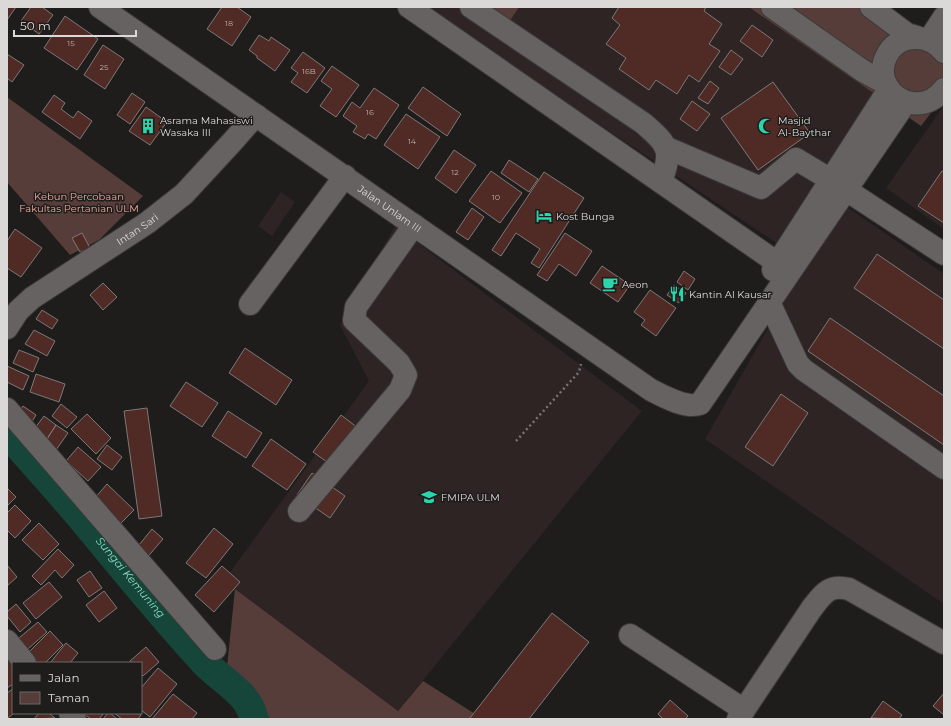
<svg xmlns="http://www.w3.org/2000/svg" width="951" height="726" font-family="Montserrat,sans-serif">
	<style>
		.built { fill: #2d2423 }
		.green { fill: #563d39 }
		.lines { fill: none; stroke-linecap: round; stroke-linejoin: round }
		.river { stroke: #154639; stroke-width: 29 }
		.building { fill: #502a24; stroke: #7c7978 }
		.minor-casing { stroke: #3b3939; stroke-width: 24 }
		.path { stroke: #777574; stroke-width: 2.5; stroke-dasharray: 2 3; stroke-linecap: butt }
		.minor { stroke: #656261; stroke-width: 22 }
		.labels { text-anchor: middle; stroke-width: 3; stroke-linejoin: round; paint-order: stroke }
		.number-label { font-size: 8px; fill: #b8adab }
		.poi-label { font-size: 10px; fill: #dbd9d8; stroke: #1f1d1c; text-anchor: start }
		.park-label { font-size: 10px; fill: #f2aa9e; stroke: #1f1d1c }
		.street-label { font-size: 10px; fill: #dbd9d8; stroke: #1f1d1c }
		.water-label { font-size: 11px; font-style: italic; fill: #8bdbc1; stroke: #1f1d1c }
	</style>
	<rect width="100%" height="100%" fill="#1f1d1c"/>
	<path class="built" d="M 424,7 L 774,7 L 886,82 L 778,244 Z
		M 944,105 L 944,229 L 886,188 Z
		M 281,192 L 295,202 L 272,236 L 258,226 Z
		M 840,202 L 944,274 L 944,604 L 705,439 Z
		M 395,226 L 642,411 L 398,711 L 223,582 L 369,381 L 340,325 Z"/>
	<path class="green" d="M 460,7 L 519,7 L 501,34 Z
		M 749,7 L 888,7 L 944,45 L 944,96 L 921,126 Z
		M 7,97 L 143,196 L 99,240 L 70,255 L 7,182 Z
		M 235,589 L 398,711 L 423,681 L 483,719 L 270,719 L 227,667 Z"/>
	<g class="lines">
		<path class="river" id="s1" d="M 7,433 C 32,462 58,490 83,520 C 123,568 162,617 205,663 C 222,681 249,693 254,719"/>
	</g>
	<path class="building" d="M 7,7 L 16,7 L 7,20 Z
		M 31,7 L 42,7 L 53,15 L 39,34 L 21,21 Z
		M 222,7 L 237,7 L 251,17 L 232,46 L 207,29 Z
		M 619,7 L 706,7 L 704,11 L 722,24 L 709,44 L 720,51 L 699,82 L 689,75 L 677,94 L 656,80 L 649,90 L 619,69 L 626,58 L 606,44 L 620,25 L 612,18 Z
		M 65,16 L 98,39 L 77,70 L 44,48 Z
		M 752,25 L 773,40 L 762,57 L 740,41 Z
		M 259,35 L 269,41 L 271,37 L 290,50 L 275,71 L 257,58 L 257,56 L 249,50 Z
		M 103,45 L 124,59 L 105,89 L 84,75 Z
		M 731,50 L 743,59 L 731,75 L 719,67 Z
		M 303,52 L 325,68 L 307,93 L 291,82 L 298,73 L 291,68 Z
		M 7,54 L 24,65 L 12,82 L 7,78 Z
		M 332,66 L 359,85 L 336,117 L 320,106 L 332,89 L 321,81 Z
		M 710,81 L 719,88 L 708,104 L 698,98 Z
		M 773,82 L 810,133 L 758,170 L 721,118 Z
		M 423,87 L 461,114 L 447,136 L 408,108 Z
		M 374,88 L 399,105 L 376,139 L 368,134 L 365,139 L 353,132 L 357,126 L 343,116 L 352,102 L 360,108 Z
		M 132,93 L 145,102 L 130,124 L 117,115 Z
		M 54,95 L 65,103 L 61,109 L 73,118 L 78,111 L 92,121 L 80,139 L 42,112 Z
		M 692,101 L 710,114 L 697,131 L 680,119 Z
		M 146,107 L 167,122 L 150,145 L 129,131 Z
		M 406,114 L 440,137 L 418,169 L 384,145 Z
		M 454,150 L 476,165 L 456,193 L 435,178 Z
		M 509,160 L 538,179 L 529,192 L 501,173 Z
		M 491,171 L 522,193 L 500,223 L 469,201 Z
		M 942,171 L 944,172 L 944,223 L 918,206 Z
		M 544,172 L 584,198 L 539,268 L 531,263 L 540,249 L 516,233 L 501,256 L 492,250 Z
		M 472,208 L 484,217 L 468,240 L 456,232 Z
		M 15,229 L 42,248 L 21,277 L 7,268 L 7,241 Z
		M 82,233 L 90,248 L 80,252 L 72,238 Z
		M 565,233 L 592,251 L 576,276 L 559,264 L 547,281 L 537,275 Z
		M 877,254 L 944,300 L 944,349 L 854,288 Z
		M 602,266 L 630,285 L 618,302 L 590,283 Z
		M 684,271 L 695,279 L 688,290 L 677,282 Z
		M 103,283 L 117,297 L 103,310 L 90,295 Z
		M 674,285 L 686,293 L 679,303 L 667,295 Z
		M 650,290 L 676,308 L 656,336 L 641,325 L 645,320 L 634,312 Z
		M 42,310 L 58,320 L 52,329 L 36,319 Z
		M 830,318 L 944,396 L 944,445 L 808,351 Z
		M 34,330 L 55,341 L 47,356 L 25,344 Z
		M 245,348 L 292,380 L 276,405 L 229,373 Z
		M 19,350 L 39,358 L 33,372 L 13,363 Z
		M 7,366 L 29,376 L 23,390 L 7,382 Z
		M 36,374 L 65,384 L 59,402 L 30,392 Z
		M 186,382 L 218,403 L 202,427 L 170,406 Z
		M 781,394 L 808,413 L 773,466 L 745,447 Z
		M 61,404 L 77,417 L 67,428 L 52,416 Z
		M 23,406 L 36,415 L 31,423 L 17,414 Z
		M 147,408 L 162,516 L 139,519 L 124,411 Z
		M 228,411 L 262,433 L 246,458 L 212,436 Z
		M 87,414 L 111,438 L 96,454 L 71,429 Z
		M 341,415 L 358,428 L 330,464 L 313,452 Z
		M 44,416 L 56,425 L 45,442 L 32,432 Z
		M 56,425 L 68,433 L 56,450 L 45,442 Z
		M 271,439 L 306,464 L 287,490 L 252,466 Z
		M 107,445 L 122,457 L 112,470 L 97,459 Z
		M 78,447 L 101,467 L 88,481 L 66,461 Z
		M 312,473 L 345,496 L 330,518 L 297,495 Z
		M 107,484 L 134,510 L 121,523 L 95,498 Z
		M 7,488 L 16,497 L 7,506 Z
		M 15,505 L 31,521 L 15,538 L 7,530 L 7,513 Z
		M 39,523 L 59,544 L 43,560 L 22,540 Z
		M 214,528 L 233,544 L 206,578 L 186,563 Z
		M 152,529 L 163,539 L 145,560 L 135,550 Z
		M 58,549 L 74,565 L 62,578 L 55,570 L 41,585 L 32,576 Z
		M 7,565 L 17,577 L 7,586 Z
		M 222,566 L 240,582 L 214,612 L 195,595 Z
		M 90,571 L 102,588 L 89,597 L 77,580 Z
		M 49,582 L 62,597 L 36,619 L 23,603 Z
		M 104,591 L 117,608 L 99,622 L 86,605 Z
		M 16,604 L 31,622 L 20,632 L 7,616 L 7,612 Z
		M 552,613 L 589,642 L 529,719 L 472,719 L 470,718 Z
		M 38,622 L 47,632 L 28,649 L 19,638 Z
		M 50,631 L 63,645 L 45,663 L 38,663 L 28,653 Z
		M 66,643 L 78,653 L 70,663 L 50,663 Z
		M 146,647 L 159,662 L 143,676 L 141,674 L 141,663 L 131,663 L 130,661 Z
		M 7,655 L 13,664 L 13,684 L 7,688 Z
		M 158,668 L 177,684 L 150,717 L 141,710 L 141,688 Z
		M 13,689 L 13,713 L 14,713 L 7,719 L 7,693 Z
		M 944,693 L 944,715 L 933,706 Z
		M 173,694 L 197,713 L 192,719 L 152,719 Z
		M 670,700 L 688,716 L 685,719 L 663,719 L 658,714 Z
		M 883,701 L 902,715 L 899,719 L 871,718 Z
		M 39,713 L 49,713 L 55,718 L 34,719 Z
		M 83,713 L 104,713 L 99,719 L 91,719 Z
		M 108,713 L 110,713 L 117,719 L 103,719 Z
		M 114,713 L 138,713 L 141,715 L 138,719 L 122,719 Z"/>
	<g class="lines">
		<defs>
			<g id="minor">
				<path id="s2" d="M 100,7 L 651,390 C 663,396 686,409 700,404 L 906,102"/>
				<path d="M 409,7 L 789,271"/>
				<path d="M 471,7 L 643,123 C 668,145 673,149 661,182"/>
				<path d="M 772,7 L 863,71 L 885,83"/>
				<path d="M 871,7 L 907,34 L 917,37"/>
				<path d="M 929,40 L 944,17"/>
				<path d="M 944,52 C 929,32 896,33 886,57 C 876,78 891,100 912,103 C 925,105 936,99 944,89"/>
				<path d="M 665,147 L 761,188 L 796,159 L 831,180 L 944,254"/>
				<path d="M 773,270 L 889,89"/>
				<path d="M 769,302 L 798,364 L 804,370 L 944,468"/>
				<path d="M 250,304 L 345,176"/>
				<path id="s3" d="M 7,328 L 18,311 L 32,298 L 147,223 L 184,194 L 233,141 L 256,115"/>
				<path d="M 7,409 L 215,649"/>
				<path d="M 299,511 L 400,390 L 406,375 L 399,363 L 354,320 L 356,307 L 414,225"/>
				<path d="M 630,635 L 744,710"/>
				<path d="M 7,641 L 25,663"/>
				<path d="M 70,713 L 75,719"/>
				<path d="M 738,719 L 812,608 C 823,594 829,584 849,589 L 944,643"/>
			</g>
		</defs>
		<use href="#minor" class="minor-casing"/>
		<path class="path" d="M 516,441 L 579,372 L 581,364"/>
		<use href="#minor" class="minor"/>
	</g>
	<defs>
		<symbol id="building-bare" viewBox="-9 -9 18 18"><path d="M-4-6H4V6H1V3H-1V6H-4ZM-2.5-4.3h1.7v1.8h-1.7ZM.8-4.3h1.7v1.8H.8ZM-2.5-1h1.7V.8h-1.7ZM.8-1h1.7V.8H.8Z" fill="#2bd5ac" stroke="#1f1d1c" stroke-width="2.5" paint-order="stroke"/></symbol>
		<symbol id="mosque-bare" viewBox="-9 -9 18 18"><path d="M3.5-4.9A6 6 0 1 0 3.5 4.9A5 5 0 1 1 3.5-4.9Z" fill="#2bd5ac" stroke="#1f1d1c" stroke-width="2.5" paint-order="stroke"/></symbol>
		<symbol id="hotel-bare" viewBox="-9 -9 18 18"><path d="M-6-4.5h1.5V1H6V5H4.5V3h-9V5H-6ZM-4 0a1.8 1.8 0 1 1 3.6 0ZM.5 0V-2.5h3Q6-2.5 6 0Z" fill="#2bd5ac" stroke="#1f1d1c" stroke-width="2.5" paint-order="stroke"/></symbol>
		<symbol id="cafe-bare" viewBox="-9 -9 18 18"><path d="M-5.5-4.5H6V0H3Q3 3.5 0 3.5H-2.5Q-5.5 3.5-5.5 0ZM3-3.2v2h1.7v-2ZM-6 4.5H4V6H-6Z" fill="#2bd5ac" stroke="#1f1d1c" stroke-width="2.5" paint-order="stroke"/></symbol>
		<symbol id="restaurant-bare" viewBox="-9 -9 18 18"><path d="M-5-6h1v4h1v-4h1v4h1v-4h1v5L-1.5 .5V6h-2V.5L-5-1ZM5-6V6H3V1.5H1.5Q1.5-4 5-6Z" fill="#2bd5ac" stroke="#1f1d1c" stroke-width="2.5" paint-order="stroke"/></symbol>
		<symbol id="university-bare" viewBox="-9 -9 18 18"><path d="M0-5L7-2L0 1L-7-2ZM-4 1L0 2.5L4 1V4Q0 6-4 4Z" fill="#2bd5ac" stroke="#1f1d1c" stroke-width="2.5" paint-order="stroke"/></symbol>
	</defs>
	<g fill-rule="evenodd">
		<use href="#building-bare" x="137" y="115" width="22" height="22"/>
		<use href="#mosque-bare" x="755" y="115" width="22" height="22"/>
		<use href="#hotel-bare" x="533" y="205" width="22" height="22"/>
		<use href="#cafe-bare" x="599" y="273" width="22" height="22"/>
		<use href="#restaurant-bare" x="666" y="283" width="22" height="22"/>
		<use href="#university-bare" x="418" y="486" width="22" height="22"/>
	</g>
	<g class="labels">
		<g class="number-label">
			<text x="229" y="26">18</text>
			<text x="71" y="46">15</text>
			<text x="104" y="70">25</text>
			<text x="309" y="74">16B</text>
			<text x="370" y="115">16</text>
			<text x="412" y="144">14</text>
			<text x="455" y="175">12</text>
			<text x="496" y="200">10</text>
		</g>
		<g class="poi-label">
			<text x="160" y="124">Asrama Mahasiswi<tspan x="160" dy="12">Wasaka III</tspan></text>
			<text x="778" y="124">Masjid<tspan x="778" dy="12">Al-Baythar</tspan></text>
			<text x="556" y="220">Kost Bunga</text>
			<text x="622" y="288">Aeon</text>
			<text x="689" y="298">Kantin Al Kausar</text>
			<text x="441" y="501">FMIPA ULM</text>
		</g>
		<g class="park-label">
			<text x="79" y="200">Kebun Percobaan<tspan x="79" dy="12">Fakultas Pertanian ULM</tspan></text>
		</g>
		<g class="street-label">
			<text dy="4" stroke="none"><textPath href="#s2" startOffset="353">Jalan Unlam III</textPath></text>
			<text dy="4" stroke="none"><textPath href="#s3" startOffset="165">Intan Sari</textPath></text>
		</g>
		<g class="water-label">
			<text dy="4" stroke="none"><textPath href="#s1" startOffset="190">Sungai Kemuning</textPath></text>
		</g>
	</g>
	<rect width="951" height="726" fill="none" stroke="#dbd9d8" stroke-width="16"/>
	<rect x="12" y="662" width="130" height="52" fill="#1f1d1c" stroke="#6a6867"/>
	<rect x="20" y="675" width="20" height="6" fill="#656261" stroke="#6a6867"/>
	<text x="48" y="682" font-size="12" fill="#dbd9d8">Jalan</text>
	<rect x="20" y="692" width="20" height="12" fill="#563d39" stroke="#6a6867"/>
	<text x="48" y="702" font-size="12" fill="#dbd9d8">Taman</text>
	<path d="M14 30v6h122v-6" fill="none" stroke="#dbd9d8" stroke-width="2"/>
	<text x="20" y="30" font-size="12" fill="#dbd9d8" stroke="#1f1d1c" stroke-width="3" paint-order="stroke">50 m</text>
</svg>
